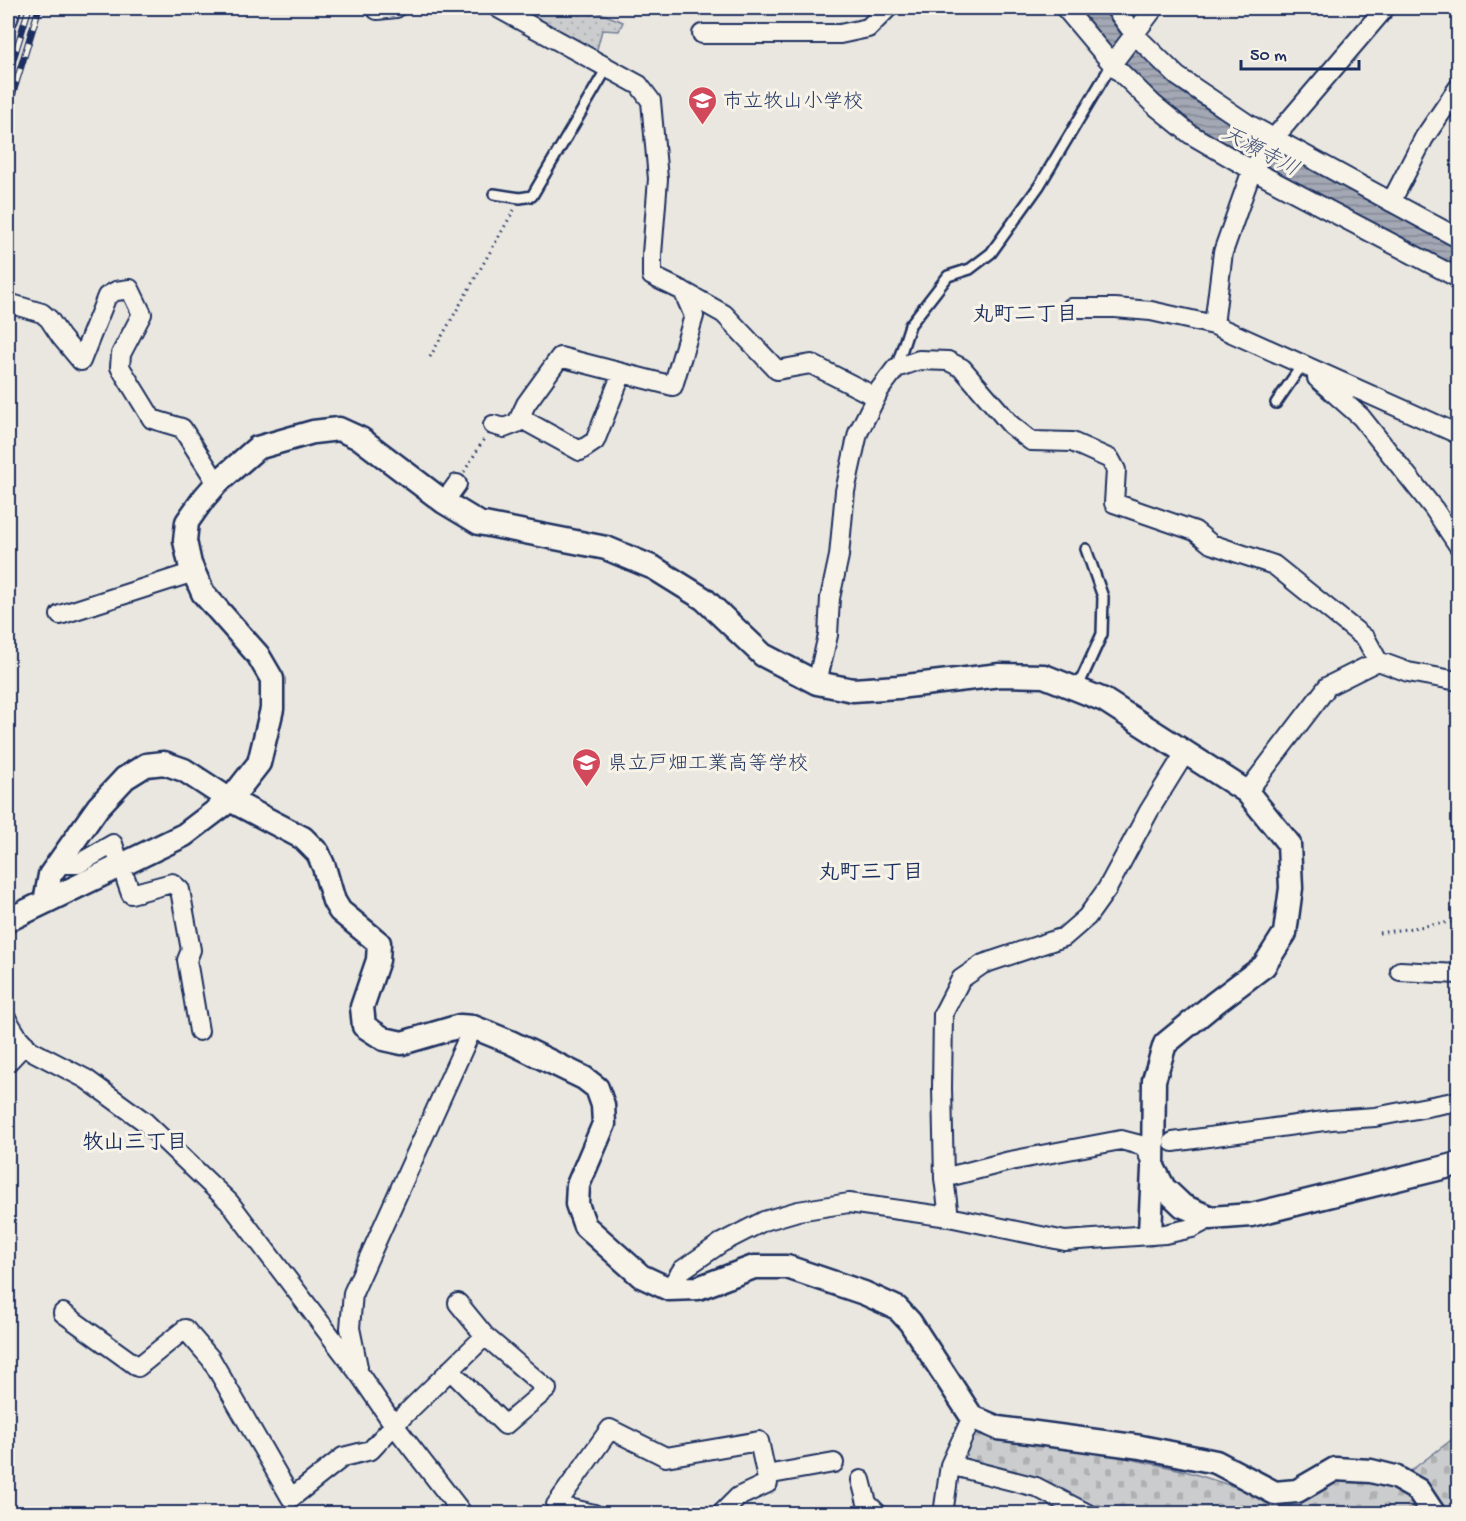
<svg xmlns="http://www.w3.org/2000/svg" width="1466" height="1521" font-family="'Gochi Hand','Klee One',sans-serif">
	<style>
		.grass { fill: url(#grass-dots); stroke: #737e96; stroke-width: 1.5 }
		.cemetery { fill: url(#cemetery-stones); stroke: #737e96; stroke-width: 1.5 }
		.water { fill: url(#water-rules); stroke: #6d7892; stroke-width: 1.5 }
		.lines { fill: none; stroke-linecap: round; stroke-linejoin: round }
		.service-casing { stroke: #1b2f5e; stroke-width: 14 }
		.minor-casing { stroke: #1b2f5e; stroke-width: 22 }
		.tertiary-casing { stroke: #1b2f5e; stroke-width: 27 }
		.path { stroke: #1b2f5e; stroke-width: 3; stroke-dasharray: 1.5 4.5; stroke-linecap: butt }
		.service { stroke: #f7f3e8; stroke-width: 9 }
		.minor { stroke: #f7f3e8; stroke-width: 18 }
		.tertiary { stroke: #f7f3e8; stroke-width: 22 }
		.rail-casing { stroke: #1b2f5e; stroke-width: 7 }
		.rail { stroke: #f7f3e8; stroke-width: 4.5; stroke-dasharray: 14; stroke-linecap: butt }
		.labels { text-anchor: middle; stroke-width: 6; stroke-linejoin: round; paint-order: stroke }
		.poi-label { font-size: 20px; fill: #1b2f5e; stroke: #f7f3e8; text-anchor: start }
		.water-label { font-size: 21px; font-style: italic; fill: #445378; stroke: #f7f3e8 }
		.neighbourhood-label { font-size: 21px; font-weight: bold; fill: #1b2f5e; stroke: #f7f3e8 }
	</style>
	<defs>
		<pattern id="grass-dots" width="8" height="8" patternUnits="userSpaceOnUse" patternTransform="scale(1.5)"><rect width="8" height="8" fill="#cbcccd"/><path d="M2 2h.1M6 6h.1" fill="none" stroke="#aeb0b2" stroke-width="1.8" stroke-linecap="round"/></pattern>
		<pattern id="cemetery-stones" width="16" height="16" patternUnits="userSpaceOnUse" patternTransform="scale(1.5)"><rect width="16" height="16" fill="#cbcccd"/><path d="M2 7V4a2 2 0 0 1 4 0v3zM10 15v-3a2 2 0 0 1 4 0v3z" fill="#aeb0b2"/></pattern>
		<pattern id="water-rules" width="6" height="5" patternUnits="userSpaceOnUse" patternTransform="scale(1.5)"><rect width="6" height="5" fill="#a3a8b4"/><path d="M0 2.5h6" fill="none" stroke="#848996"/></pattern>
	</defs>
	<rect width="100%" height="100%" fill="#eae7e0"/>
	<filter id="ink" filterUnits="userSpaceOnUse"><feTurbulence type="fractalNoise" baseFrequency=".0167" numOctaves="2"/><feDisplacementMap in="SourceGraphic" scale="12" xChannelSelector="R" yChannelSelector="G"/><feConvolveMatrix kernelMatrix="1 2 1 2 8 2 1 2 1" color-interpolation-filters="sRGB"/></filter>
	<g filter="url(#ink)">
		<path class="grass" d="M 529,8 L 588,8 L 623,22 L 619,31 L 602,30 L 596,53 L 527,12 Z"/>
		<path class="cemetery" d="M 978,1427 L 1182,1470 L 1289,1504 L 1347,1476 L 1389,1487 L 1458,1435 L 1458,1513 L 1094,1513 L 961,1459 Z"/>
		<path class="water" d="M 1078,8 L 1102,8 L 1120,33 L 1180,91 L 1213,113 L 1458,248 L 1458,270 L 1307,190 L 1227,145 L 1178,115 L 1124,64 Z"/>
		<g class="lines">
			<defs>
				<path id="service" d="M 494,194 L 520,198 L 532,196 L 607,68
					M 896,368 L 910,325 L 948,276 L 970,269 L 991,253 L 1039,186 L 1112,64
					M 1276,403 L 1302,365
					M 1077,689 L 1102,634 L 1103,597 L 1086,549"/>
				<path id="minor" d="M 498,8 L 639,85 L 651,101 L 658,179 L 652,254 L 652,276 L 683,291 L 724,314 L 777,370 L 811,364 L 876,397
					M 1065,8 L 1112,64 L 1153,104 L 1190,134 L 1252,170 L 1458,278
					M 1115,8 L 1134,34 L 1177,76 L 1248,124 L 1458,238
					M 377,10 L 396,8
					M 8,19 L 11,8
					M 702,34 L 840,34 L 868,28 L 888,8
					M 1112,64 L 1154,8
					M 1391,202 L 1424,138 L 1458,88
					M 8,303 L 42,313 L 49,319 L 61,337 L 81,361 L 107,296 L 116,291 L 130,289 L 142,314 L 121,354 L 120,367 L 152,419 L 182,428 L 217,483
					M 1071,308 L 1115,308 L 1151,311 L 1214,325 L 1458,434
					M 1214,325 L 1223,252 L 1252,170 L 1274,138 L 1385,8
					M 1317,378 L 1361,417 L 1434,509 L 1458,545
					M 520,418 L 580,451 L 595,441 L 622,373
					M 493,425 L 504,428 L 517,423 L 526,404 L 560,357 L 673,386 L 694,316 L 683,291
					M 444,502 L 457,484
					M 60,615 L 194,572
					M 817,683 L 828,635 L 830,598 L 839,556 L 845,491 L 858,433 L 880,389 L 896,368 L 919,360 L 948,361 L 962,368 L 1011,425 L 1031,441 L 1072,442 L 1110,459 L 1116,470 L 1114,503 L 1195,531 L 1211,544 L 1274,565 L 1366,639 L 1378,661
					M 1247,792 L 1328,686 L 1378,661 L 1408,672 L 1458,681
					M 59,864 L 78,864 L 113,844 L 116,853
					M 126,880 L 131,894 L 172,883 L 180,890 L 191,950 L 187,960 L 199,1031
					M 1400,971 L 1458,974
					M 8,1021 L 18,1037 L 30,1050 L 86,1079 L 145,1122 L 229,1202 L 360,1375 L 394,1425 L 463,1514
					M 8,1062 L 25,1044
					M 1173,1142 L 1331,1120 L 1375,1117 L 1458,1101
					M 944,1178 L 1010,1161 L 1121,1140 L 1144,1146 L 1153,1165
					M 949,1217 L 944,1178 L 942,1088 L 943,1014 L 961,979 L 983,964 L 1064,937 L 1087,917 L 1107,889 L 1149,811 L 1185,753
					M 669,1289 L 682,1270 L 721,1243 L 764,1221 L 798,1211 L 849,1203 L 949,1217 L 1065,1241 L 1165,1234 L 1192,1228 L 1211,1218
					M 63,1313 L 138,1367 L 185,1329 L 211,1359 L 291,1498 L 343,1457 L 371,1450 L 394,1425 L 485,1336 L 458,1303
					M 358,1367 L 350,1328 L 353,1293 L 473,1027
					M 450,1370 L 505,1425 L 547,1389 L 485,1336
					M 950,1465 L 1036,1487 L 1088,1514
					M 766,1475 L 834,1463
					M 861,1480 L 867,1503 L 878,1514
					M 594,1514 L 556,1505 L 610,1429 L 666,1457 L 759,1441 L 768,1483 L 738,1497 L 721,1514
					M 943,1514 L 950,1465 L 972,1417"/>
				<path id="tertiary" d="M 45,902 L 50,875 L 98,807 L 125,778 L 146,765 L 164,763 L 184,770 L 230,800 L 303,838 L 318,853 L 324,867 L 334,901 L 340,911 L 379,943 L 378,960 L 362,1007 L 364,1026 L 384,1039 L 402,1043 L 460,1026 L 473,1027 L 510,1042 L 584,1078 L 597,1088 L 603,1105 L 604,1124 L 578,1185 L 577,1204 L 585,1226 L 641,1276 L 669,1289 L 698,1288 L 754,1267 L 787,1267 L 864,1293 L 897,1308 L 910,1322 L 972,1417 L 998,1428 L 1141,1447 L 1216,1462 L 1275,1493 L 1297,1491 L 1335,1469 L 1371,1471 L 1395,1477 L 1418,1490 L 1434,1514
					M 8,920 L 184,835 L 230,800 L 259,763 L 272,709 L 272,679 L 258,655 L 203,593 L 190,564 L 185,541 L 187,522 L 204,498 L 217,483 L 257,448 L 313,432 L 339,429 L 361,439 L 444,502 L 479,523 L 606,548 L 654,568 L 704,599 L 763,655 L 817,683 L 853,690 L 898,687 L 1000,675 L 1044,676 L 1104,700 L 1247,792 L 1289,844 L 1291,888 L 1285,933 L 1264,966 L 1215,1003 L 1165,1044 L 1154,1080 L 1153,1167 L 1164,1188 L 1183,1206 L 1211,1218 L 1251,1215 L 1458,1164
					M 1150,1233 L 1153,1169"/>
			</defs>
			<use href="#service" class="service-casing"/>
			<use href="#minor" class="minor-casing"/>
			<use href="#tertiary" class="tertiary-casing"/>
			<path class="path" d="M 430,357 L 514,210
				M 464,472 L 484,439
				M 1379,933 L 1458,921"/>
			<use href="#service" class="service"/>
			<use href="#minor" class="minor"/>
			<use href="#tertiary" class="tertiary"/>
			<defs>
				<path id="rail" d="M 8,76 L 29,8
					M 8,109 L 39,8"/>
			</defs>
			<use href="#rail" class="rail-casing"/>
			<use href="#rail" class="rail"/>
		</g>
	</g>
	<defs>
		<symbol id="school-pin" viewBox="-11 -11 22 30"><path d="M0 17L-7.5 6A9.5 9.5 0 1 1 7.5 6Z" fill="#d1495b" stroke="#f7f3e8"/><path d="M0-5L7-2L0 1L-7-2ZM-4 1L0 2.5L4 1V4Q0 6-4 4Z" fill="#fff"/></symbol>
	</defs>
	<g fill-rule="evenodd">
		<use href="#school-pin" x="686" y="84" width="33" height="45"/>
		<use href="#school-pin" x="570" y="746" width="33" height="45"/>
	</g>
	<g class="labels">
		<g class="poi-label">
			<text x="723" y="107">市立牧山小学校</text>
			<text x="608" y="769">県立戸畑工業高等学校</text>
		</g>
		<g class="water-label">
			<text transform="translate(1261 150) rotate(28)" y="7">天瀬寺川</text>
		</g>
		<g class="neighbourhood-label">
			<text x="1025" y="320">丸町二丁目</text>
			<text x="871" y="878">丸町三丁目</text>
			<text x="135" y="1148">牧山三丁目</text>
		</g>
	</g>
	<rect width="1466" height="1521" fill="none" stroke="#f7f3e8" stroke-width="30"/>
	<rect x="15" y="15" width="1436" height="1491" fill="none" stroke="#1b2f5e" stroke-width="2" filter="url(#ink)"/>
	<path d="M1241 60v9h118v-9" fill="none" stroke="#1b2f5e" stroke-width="3"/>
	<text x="1250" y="60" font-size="18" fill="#1b2f5e" stroke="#f7f3e8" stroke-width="4.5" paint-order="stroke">50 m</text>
</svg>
